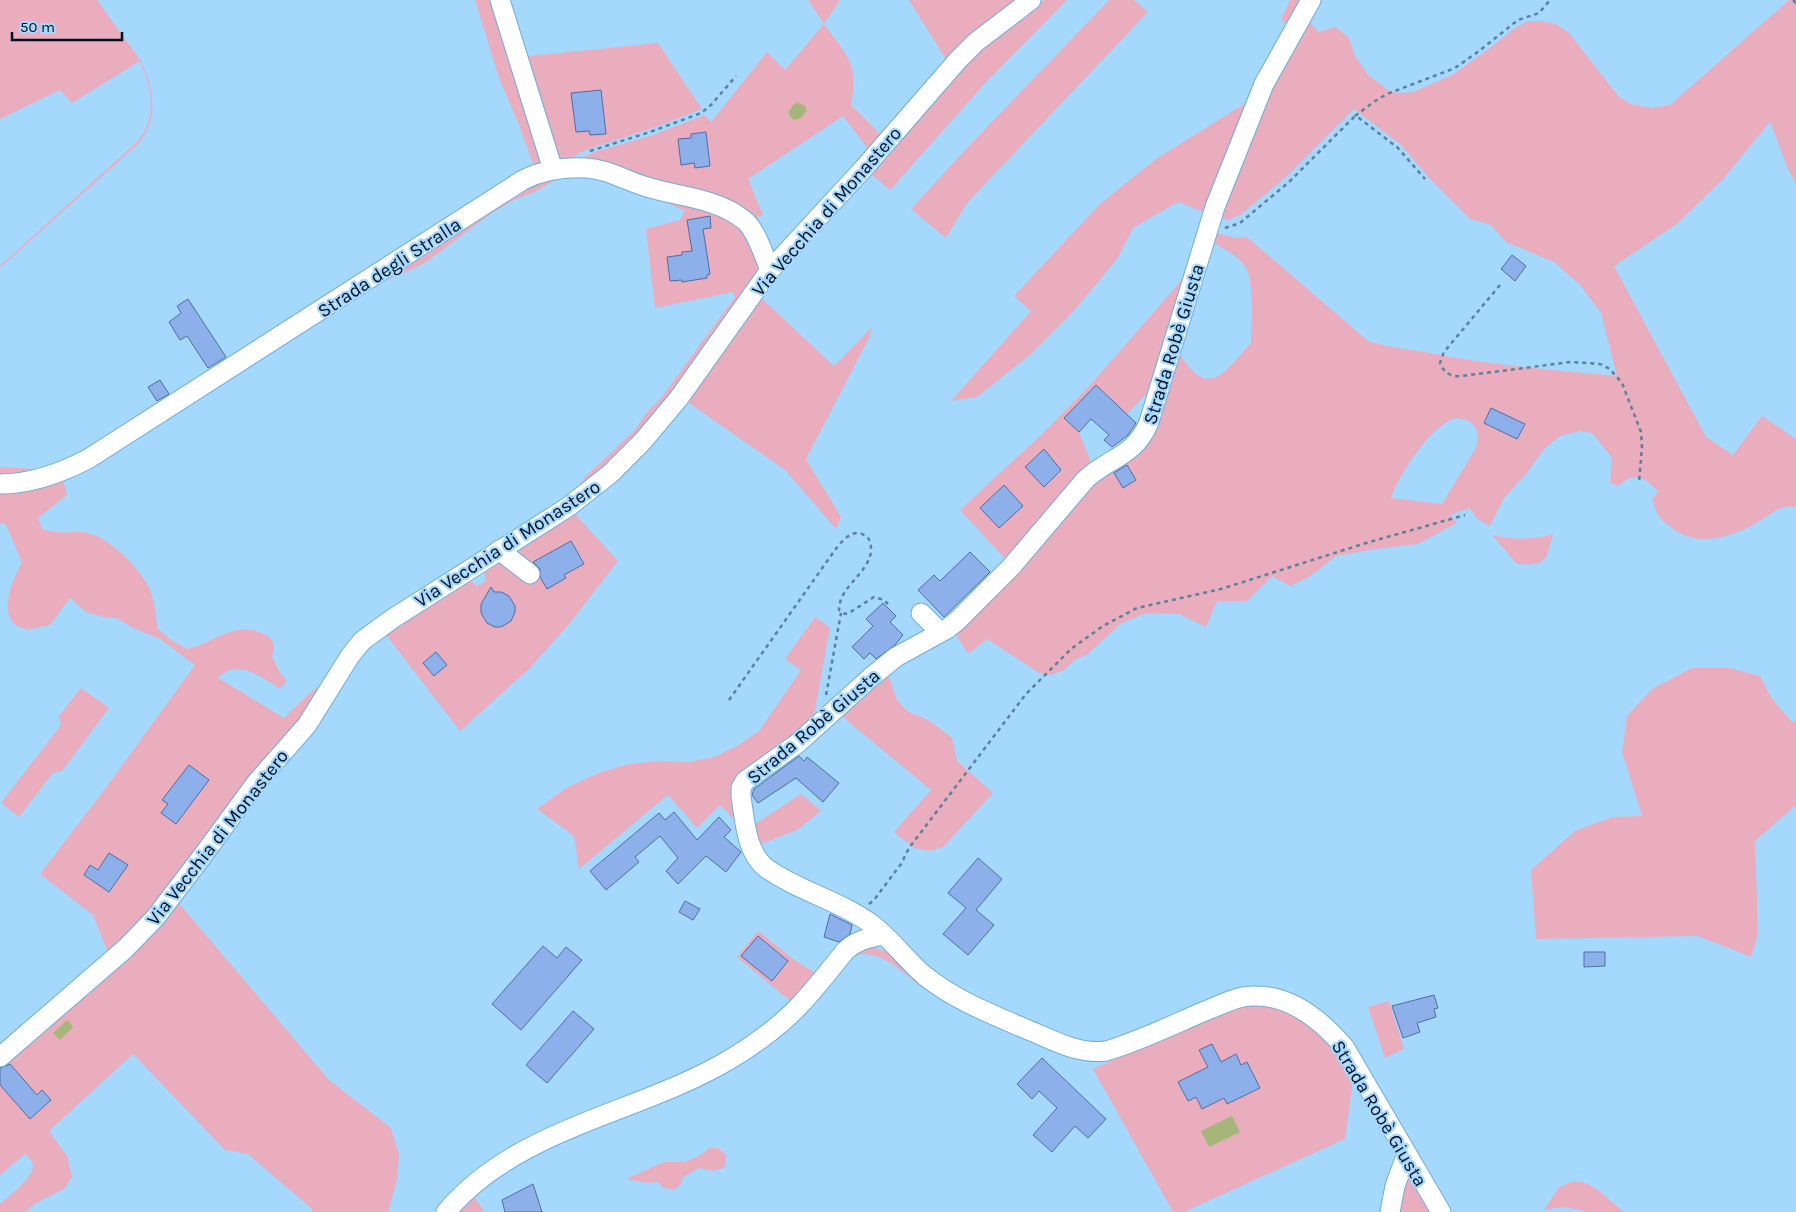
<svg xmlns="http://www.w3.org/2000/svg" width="1796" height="1212" font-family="Karla,sans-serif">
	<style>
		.green { fill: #eaadbe; fill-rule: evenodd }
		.water { fill: #a6b67b }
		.building { fill: #8db0ea; stroke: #4e6da3 }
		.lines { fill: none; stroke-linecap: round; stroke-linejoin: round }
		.minor-casing { stroke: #6eadda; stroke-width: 21 }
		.path { stroke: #5c809b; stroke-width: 2.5; stroke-dasharray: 4 4; stroke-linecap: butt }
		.minor { stroke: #fff; stroke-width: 19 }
		.labels { text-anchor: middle; stroke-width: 4.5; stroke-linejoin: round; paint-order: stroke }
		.street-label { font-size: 19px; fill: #000f1f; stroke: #a5d8fd }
	</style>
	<rect width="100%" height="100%" fill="#a5d8fd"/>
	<path class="green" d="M 0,0 L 97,0 L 141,61 L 143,65 C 154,93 159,117 139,143 L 0,268 L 0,266 L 138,141 C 158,115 152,89 140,61 L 72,103 L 60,90 L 0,119 Z
		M 475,0 L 497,0 L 548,167 L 535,169 L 519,125 L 499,78 Z
		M 808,0 L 840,0 L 824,24 C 847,56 859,63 851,105 L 882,136 L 869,150 L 843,116 L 748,179 L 763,215 L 749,220 L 578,159 L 595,152 L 653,135 L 705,115 L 711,122 L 767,52 L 785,70 L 824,24 Z
		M 909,0 L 1019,0 L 947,61 Z
		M 1044,0 L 1067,0 L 987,81 L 890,190 L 870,173 L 962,67 L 990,42 Z
		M 1109,0 L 1134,0 L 1148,12 L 967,203 L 946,238 L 911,209 L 966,149 Z
		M 1290,0 L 1304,0 L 1288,27 L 1281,19 Z
		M 1789,0 L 1796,0 L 1796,184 L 1788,169 L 1770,122 L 1723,179 L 1678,223 L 1614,266 L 1706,437 L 1733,455 L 1762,416 L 1796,439 L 1796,507 C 1777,504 1766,519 1751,526 C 1726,539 1694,547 1671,527 C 1667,524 1662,521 1659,517 C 1656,511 1654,505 1652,499 L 1658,491 C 1642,476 1636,471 1618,486 L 1610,483 L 1612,458 L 1592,433 L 1579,431 L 1560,436 L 1544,449 L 1526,474 L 1504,498 L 1490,526 L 1477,519 L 1470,508 L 1450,515 L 1457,523 L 1418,544 L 1376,549 L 1336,556 L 1309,577 L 1290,586 L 1272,576 L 1247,601 L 1217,601 L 1206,627 L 1179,614 L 1146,613 L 1120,624 L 1087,655 L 1076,659 L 1064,670 L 1051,675 L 1039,673 L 987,639 L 968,654 L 954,632 L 1098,479 L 1125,461 L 1177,350 C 1208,401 1222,375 1251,343 C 1251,324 1255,282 1245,266 C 1237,255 1222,248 1211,241 L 1213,232 L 1236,238 L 1247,237 L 1368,341 C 1386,347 1405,349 1424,352 C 1488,365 1552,370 1617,376 L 1601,313 L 1580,285 L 1554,262 L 1506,242 L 1491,225 L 1470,219 L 1430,179 L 1401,145 L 1354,109 L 1285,178 L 1240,215 L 1228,220 L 1218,218 L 1271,86 L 1307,20 L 1319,32 L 1336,27 L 1349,38 L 1355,56 L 1368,75 L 1388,90 L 1400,93 L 1413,92 L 1452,75 L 1490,48 L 1515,28 L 1528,21 L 1541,21 L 1556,24 L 1569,33 L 1619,97 L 1631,104 L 1651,108 L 1670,105 ZM 1456,418 C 1475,420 1480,429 1476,448 L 1442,504 L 1391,498 C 1399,474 1431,425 1456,418 Z
		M 658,43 L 702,109 L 656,127 L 588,149 L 557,165 L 520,57 Z
		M 1249,101 L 1206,213 L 1178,202 L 1133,228 L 1117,259 L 1094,287 L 1069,316 L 1030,355 L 977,397 L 951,401 L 1031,311 L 1014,296 L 1100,204 L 1156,159 Z
		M 580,171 L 731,215 L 760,256 L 760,271 L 679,386 L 640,434 L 572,498 L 585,477 L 634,431 L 647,412 L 661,398 L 735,297 L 733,292 L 655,308 L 646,229 L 680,220 L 685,211 L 652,196 L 597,177 L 557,179 L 537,191 L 516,199 L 492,213 L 425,263 L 396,277 L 375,283 L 525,185 Z
		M 1187,274 L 1153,387 L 1127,414 L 1096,385 L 1064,418 L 1079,432 L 1092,465 L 1007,561 L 960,510 L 1041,435 L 1093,382 Z
		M 759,296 L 834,366 L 872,327 L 869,338 L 806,459 L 841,517 L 836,529 L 785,470 L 686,401 Z
		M 153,405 L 156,410 C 108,442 60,478 0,480 L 0,467 L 52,470 L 107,438 Z
		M 62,476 L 67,495 L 38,518 L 42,529 C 47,530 52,532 57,532 C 69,534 77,529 91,534 C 111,540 137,566 147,584 C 155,597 155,614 158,629 L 171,640 L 187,649 C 215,643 233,620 264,634 C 274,639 276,646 272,656 L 279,671 L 287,681 L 280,689 C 262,677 237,658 218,678 L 284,718 L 312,691 L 318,687 L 321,688 L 322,690 L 213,832 L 206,833 L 197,845 L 201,851 L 187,870 L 109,955 L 93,915 L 40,874 L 105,789 L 195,665 L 160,639 L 133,628 L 116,618 L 104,617 L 86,612 L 70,598 L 50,625 L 27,630 C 23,628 16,626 13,623 C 0,606 14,578 22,562 L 5,523 L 0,524 L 0,489 Z
		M 573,512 L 618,561 L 570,623 L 529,669 L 460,731 L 383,631 L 468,578 L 477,586 L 486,581 L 483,568 Z
		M 1553,534 C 1546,561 1547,566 1517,564 L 1492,535 C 1515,540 1531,540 1553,534 Z
		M 815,617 L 830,628 L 813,721 L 749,770 L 739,825 L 720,805 L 697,828 L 668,795 L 579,869 L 574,836 L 537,809 L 566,788 L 601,772 L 630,764 L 658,761 L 689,762 L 714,757 L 739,745 L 760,730 L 801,670 L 785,659 Z
		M 1692,668 L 1729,668 L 1760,676 L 1772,699 L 1791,721 L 1796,722 L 1796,805 L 1755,841 L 1758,934 L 1751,957 L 1698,936 L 1536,939 L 1531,870 L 1575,831 L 1613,817 L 1642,816 L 1622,752 L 1627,716 L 1652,689 Z
		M 887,671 L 897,700 L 907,711 L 930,721 L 952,738 L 957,761 L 993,793 L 943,847 L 929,851 L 914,848 L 894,832 L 931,790 L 839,714 Z
		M 81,688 L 109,708 L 69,762 L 62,771 L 53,773 L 19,817 L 1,803 L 61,725 L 59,716 Z
		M 801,794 L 821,811 L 797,830 L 756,846 L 752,826 Z
		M 176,900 L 329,1080 L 391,1128 L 399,1155 L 397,1179 L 388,1212 L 313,1212 L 312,1209 L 248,1154 L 225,1150 L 133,1054 L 49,1131 L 67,1156 L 72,1177 L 64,1189 L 36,1203 L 25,1212 L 0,1212 L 0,1204 C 9,1196 31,1180 33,1167 C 33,1161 29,1158 25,1154 L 0,1175 L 0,1067 L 79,996 Z
		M 758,931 L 793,959 L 820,976 L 795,1005 L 737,957 Z
		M 863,948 L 875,948 L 890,953 L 941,997 C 936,995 931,993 926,990 C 905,977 882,947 854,956 Z
		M 1389,1001 L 1404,1049 L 1385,1058 L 1368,1007 Z
		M 1270,1004 L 1317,1028 L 1354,1074 L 1345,1139 L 1184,1212 L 1173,1212 L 1093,1069 L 1235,1006 Z
		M 710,1148 L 718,1148 L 727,1156 L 724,1168 L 713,1171 L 699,1168 L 683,1177 L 681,1184 L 674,1190 L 664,1188 L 658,1182 L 647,1183 L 626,1179 L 664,1162 L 685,1162 L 699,1156 Z
		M 1407,1168 L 1434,1212 L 1395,1212 Z
		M 1574,1181 C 1594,1181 1609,1201 1624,1212 C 1613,1212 1598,1212 1588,1212 C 1568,1207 1564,1206 1544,1210 L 1559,1187 Z
		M 471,1193 L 485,1212 L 451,1212 Z"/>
	<path class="water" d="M 797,102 L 805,106 L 807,110 C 803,116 799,121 792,119 L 788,112 L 793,105 Z
		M 67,1020 L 73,1027 L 60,1040 L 53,1033 Z
		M 1232,1116 L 1240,1132 L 1209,1147 L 1201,1131 Z"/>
	<path class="building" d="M 601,90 L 606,134 L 590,135 L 589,131 L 576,132 L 571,93 Z
		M 706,132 L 710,166 L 695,168 L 694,163 L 681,165 L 678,139 L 691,138 L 691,134 Z
		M 710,216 L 711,228 L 703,229 L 710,274 L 707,275 L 707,278 L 682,282 L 682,280 L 670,281 L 667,257 L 682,255 L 682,252 L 692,251 L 687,220 Z
		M 1512,255 L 1526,266 L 1515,281 L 1501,269 Z
		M 188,299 L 226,357 L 208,368 L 187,336 L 180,340 L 169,322 L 181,313 L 177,306 Z
		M 160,380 L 169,394 L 157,401 L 148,387 Z
		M 1096,385 L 1136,423 L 1128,435 L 1112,447 L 1104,440 L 1109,435 L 1091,419 L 1079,432 L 1064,418 Z
		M 1491,408 L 1525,424 L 1517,439 L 1484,423 Z
		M 1044,449 L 1061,470 L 1044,487 L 1025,467 Z
		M 1127,465 L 1136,480 L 1123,488 L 1114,473 Z
		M 1004,485 L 1023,506 L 999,528 L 980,508 Z
		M 571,541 L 584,564 L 564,575 L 566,578 L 547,589 L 540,577 L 540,569 L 533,562 Z
		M 970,552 L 990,572 L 944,617 L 918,590 L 934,575 L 940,581 Z
		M 491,587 L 494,592 L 501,592 L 509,596 L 515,606 L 515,612 L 511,621 L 501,627 L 495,627 L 487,623 L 481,613 L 481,604 Z
		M 883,603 L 896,616 L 890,622 L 903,635 L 895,645 L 876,659 L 870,653 L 864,659 L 852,647 L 873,626 L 866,619 Z
		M 436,652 L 447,665 L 434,676 L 423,663 Z
		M 799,756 L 804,761 L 807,757 L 839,783 L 823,802 L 796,778 L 758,803 L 752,795 L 754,789 Z
		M 189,765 L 209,780 L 176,824 L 161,813 L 168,804 L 162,800 Z
		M 674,812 L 697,840 L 719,817 L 731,830 L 724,837 L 741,852 L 726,872 L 706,856 L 678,884 L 666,871 L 678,858 L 660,836 L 635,857 L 639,862 L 606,890 L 590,871 L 659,813 L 665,820 Z
		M 109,853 L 128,865 L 109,892 L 84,875 L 90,865 L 98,870 Z
		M 978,858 L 1002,879 L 976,910 L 994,925 L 968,955 L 943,934 L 966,908 L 948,893 Z
		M 685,901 L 700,909 L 693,920 L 679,912 Z
		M 830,914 L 852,925 L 850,934 L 839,942 L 824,937 Z
		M 758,936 L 788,961 L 772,981 L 741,956 Z
		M 543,946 L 557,958 L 566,947 L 582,960 L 521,1030 L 492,1004 Z
		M 1584,952 L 1605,952 L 1605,966 L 1584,967 Z
		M 1434,995 L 1438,1008 L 1434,1009 L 1436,1017 L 1417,1023 L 1420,1032 L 1403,1038 L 1392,1006 Z
		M 573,1011 L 594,1029 L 547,1083 L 526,1065 Z
		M 1212,1044 L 1221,1062 L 1236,1054 L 1241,1065 L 1247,1062 L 1260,1088 L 1227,1104 L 1224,1098 L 1202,1109 L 1196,1097 L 1188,1101 L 1178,1082 L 1208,1067 L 1199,1050 Z
		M 1042,1058 L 1106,1119 L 1088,1138 L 1075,1126 L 1052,1152 L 1033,1135 L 1057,1108 L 1039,1091 L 1032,1099 L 1017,1084 Z
		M 10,1064 L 37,1095 L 42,1090 L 51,1100 L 30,1119 L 0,1085 L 0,1068 Z
		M 533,1184 L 542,1212 L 505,1212 L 502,1200 Z"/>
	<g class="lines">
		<defs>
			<path id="minor" d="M 500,0 L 553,170
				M 1311,0 L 1264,84 L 1215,207 L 1149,422 C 1135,457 1109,457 1085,480 L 1011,567 L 957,621 L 947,629 L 896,657 L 870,678 L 798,743 L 745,781 L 741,788 L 741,797 C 745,821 746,852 766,868 C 798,891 838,900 870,923 C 891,938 906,960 925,976 C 955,1000 991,1014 1026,1029 C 1051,1039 1078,1055 1106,1051 C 1140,1041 1172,1025 1205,1011 C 1221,1005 1238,995 1256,996 C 1292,996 1323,1022 1345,1048 L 1441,1212
				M 0,484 C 32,484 61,473 88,459 L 523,180 C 543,170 565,167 586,168 C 607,169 624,180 644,186 C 676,197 716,197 744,220 C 756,229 764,256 770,270
				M 499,550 L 530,574
				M 921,613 L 940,632
				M 0,1057 L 126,948 L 155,918 L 204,854 L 256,783 L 307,725 L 350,656 L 362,641 L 392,619 L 568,507 L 610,474 L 643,441 L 679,398 L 770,270 L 864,168 L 958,60 L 976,42 L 1031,0
				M 446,1212 C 515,1130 630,1115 720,1065 C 746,1051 778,1028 799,1006 C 815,989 830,970 845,951 C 857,940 868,938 883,935
				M 1390,1212 L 1395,1186 L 1406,1156"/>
		</defs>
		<use href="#minor" class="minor-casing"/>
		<path class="path" d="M 1793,0 L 1796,3
			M 1355,116 L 1375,101 L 1387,94 L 1455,68 L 1479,51 L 1518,20 L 1539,13 L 1550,0
			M 590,151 L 650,132 L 701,113 L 711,105 L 736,76
			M 1225,228 L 1240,223 L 1289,182 L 1354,117 L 1359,118 L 1398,148 L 1425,179
			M 1500,285 L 1444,352 L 1440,363 C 1444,373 1451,377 1461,376 L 1571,362 L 1600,364 L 1610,369 L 1622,383 L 1641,432 L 1642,447 L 1639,483
			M 826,695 L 841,613
			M 729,700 L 835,550 C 841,542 852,528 864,535 C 869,537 871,542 871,548 C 872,572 839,585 839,610 L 845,614 L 849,613 L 874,597 L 884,600 L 888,604
			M 869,904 L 874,900 L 901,864 L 909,848 L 1026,694 L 1071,649 L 1103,626 L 1137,608 L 1221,589 L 1366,543 L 1465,515"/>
		<use href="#minor" class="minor"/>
	</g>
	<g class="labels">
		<g class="street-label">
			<text transform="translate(826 211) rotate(-49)" y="7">Via Vecchia di Monastero</text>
			<text transform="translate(389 267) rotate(-33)" y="7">Strada degli Stralla</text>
			<text transform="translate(1173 344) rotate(-73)" y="7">Strada Robè Giusta</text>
			<text transform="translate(507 543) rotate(-33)" y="7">Via Vecchia di Monastero</text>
			<text transform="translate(813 726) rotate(-40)" y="7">Strada Robè Giusta</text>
			<text transform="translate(217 837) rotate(-52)" y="7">Via Vecchia di Monastero</text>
			<text transform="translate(1380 1113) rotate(59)" y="7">Strada Robè Giusta</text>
		</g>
	</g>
	<path d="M12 32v8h110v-8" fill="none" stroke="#000f1f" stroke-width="2.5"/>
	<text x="20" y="32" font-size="15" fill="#000f1f" stroke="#a5d8fd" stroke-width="4" paint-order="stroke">50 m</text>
</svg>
